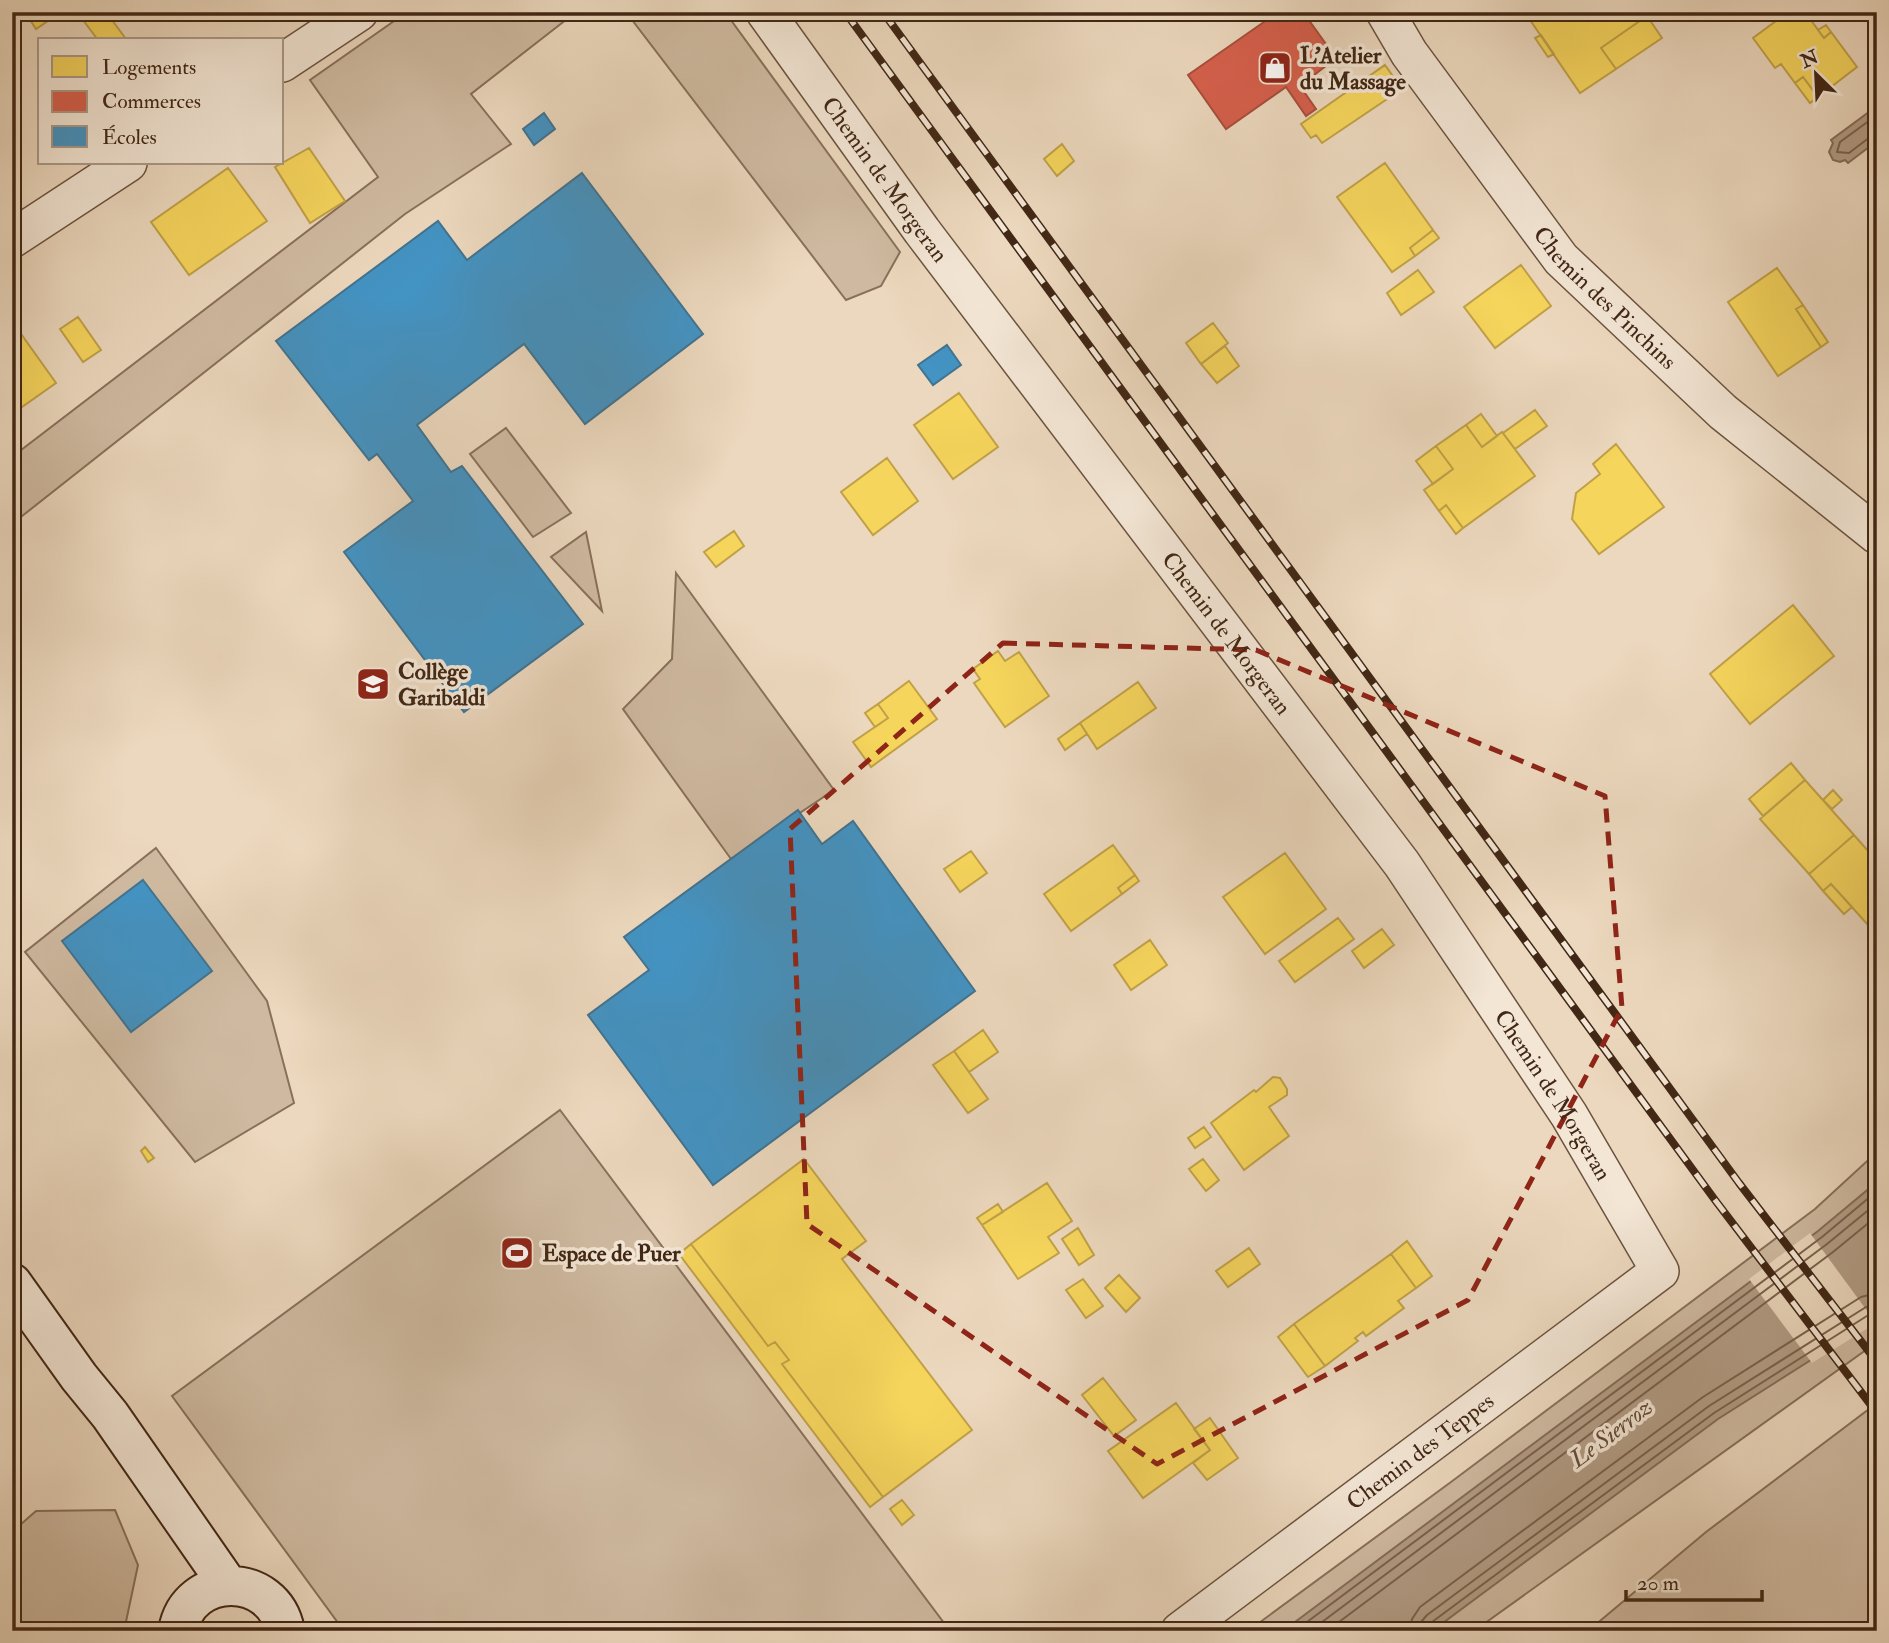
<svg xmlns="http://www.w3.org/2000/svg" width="1889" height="1643" font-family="'IM FELL Double Pica',serif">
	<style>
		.green { fill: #cfbaa1; stroke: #88705b; stroke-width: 2 }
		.water { fill: #b29c85; stroke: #856d58; stroke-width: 2 }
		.pier { fill: #ecd8be }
		.homes { fill: #f6d55c; stroke: #c0a147; stroke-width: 2 }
		.shops { fill: #d6604d; stroke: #a94f3c; stroke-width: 2 }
		.schools { fill: #4393c3; stroke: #42738f; stroke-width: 2 }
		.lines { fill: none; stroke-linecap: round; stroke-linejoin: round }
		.shore { stroke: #7a624d; stroke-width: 2 }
		.street-casing { stroke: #6c533f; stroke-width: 40 }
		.secondary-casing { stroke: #412715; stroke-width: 42 }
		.street { stroke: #f3e6d5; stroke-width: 37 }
		.secondary { stroke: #f3e6d5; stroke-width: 38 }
		.rail-casing { stroke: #412715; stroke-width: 8 }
		.rail { stroke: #f3e6d5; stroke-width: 5; stroke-dasharray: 16; stroke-linecap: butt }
		.marked { fill: none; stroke: #8f2418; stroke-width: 5; stroke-dasharray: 14 9; stroke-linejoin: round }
		.labels { text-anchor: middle; stroke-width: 7; stroke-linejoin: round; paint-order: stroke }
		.poi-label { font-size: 23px; font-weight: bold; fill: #412715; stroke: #f3e6d5; text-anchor: start }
		.street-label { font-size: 23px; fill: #412715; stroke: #f3e6d5 }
		.water-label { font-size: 24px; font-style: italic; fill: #634a37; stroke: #f3e6d5 }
	</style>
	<rect width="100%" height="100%" fill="#ecd8be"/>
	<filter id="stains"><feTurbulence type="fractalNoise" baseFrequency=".00286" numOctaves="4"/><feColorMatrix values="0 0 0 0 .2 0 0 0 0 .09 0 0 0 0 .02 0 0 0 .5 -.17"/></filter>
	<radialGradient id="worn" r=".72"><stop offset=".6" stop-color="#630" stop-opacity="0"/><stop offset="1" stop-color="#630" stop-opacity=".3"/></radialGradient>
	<path class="green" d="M 407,12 L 576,12 L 471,94 L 511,144 L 405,214 L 12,524 L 12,457 L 378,177 L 310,80 Z
		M 626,12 L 725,12 L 900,252 L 881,286 L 846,300 Z
		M 506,428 L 571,513 L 533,537 L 470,454 Z
		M 586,532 L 602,611 L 551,557 Z
		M 676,573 L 834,790 L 731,859 L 623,709 L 672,659 Z
		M 156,848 L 267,1001 L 294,1103 L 195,1162 L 25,952 Z
		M 560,1110 L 950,1631 L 344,1631 L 172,1396 Z
		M 1877,1152 L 1877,1342 L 1474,1631 L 1248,1631 L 1451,1482 L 1815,1209 Z
		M 1877,1403 L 1877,1631 L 1588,1631 L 1706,1532 Z
		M 115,1510 L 138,1565 L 124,1631 L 12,1628 L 12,1532 L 36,1511 Z"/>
	<path class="water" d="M 1877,106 L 1877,141 L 1848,163 L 1845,160 L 1840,162 L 1833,160 L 1829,152 L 1833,143 L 1831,140 Z
		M 1877,1182 L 1877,1318 L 1718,1419 L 1432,1631 L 1283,1631 L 1818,1231 Z"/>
	<path class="pier" d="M 1810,1233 L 1876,1323 L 1812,1363 L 1749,1279 Z"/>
	<path class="homes" d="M 25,12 L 61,12 L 36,29 Z
		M 77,12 L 106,12 L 126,39 L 98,40 Z
		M 1535,12 L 1644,12 L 1647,16 L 1601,48 L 1616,69 L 1580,93 L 1528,17 Z
		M 1788,12 L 1805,12 L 1824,38 L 1831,32 L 1857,67 L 1818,97 L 1803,77 L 1795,83 L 1781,64 L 1775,68 L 1753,38 Z
		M 1647,16 L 1662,38 L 1616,69 L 1601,48 Z
		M 1826,25 L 1831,32 L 1824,38 L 1818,30 Z
		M 1541,35 L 1554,54 L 1548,57 L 1535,38 Z
		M 1385,65 L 1402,89 L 1322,143 L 1316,135 L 1311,138 L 1301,124 Z
		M 1803,77 L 1818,97 L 1810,103 L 1795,83 Z
		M 1062,144 L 1074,161 L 1057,176 L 1044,159 Z
		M 309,148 L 345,201 L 310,223 L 275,167 Z
		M 1385,163 L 1433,230 L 1410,248 L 1415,256 L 1392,272 L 1337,197 Z
		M 228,168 L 267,221 L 189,275 L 151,222 Z
		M 1433,230 L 1439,238 L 1415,256 L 1410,248 Z
		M 1521,265 L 1551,306 L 1495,348 L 1464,307 Z
		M 1777,268 L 1803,305 L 1796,309 L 1821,347 L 1778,376 L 1728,302 Z
		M 1418,270 L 1434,292 L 1401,315 L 1387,293 Z
		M 1803,305 L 1828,342 L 1821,347 L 1796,309 Z
		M 78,317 L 101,350 L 83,362 L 60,329 Z
		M 1213,323 L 1228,343 L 1201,364 L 1186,343 Z
		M 14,324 L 56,383 L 12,414 L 12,326 Z
		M 1225,346 L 1239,366 L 1217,383 L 1201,364 Z
		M 959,393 L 998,447 L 953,479 L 914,425 Z
		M 1535,410 L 1547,426 L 1515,449 L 1503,433 Z
		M 1481,414 L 1497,436 L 1482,447 L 1466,425 Z
		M 1466,425 L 1482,447 L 1502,432 L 1535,476 L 1463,528 L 1446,505 L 1439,511 L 1424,490 L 1453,469 L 1436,446 Z
		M 1616,444 L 1664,507 L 1599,554 L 1572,519 L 1576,493 L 1600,474 L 1593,464 Z
		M 1436,446 L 1453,469 L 1433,484 L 1416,461 Z
		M 887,458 L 918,501 L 873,535 L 841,492 Z
		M 1446,505 L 1463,528 L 1456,534 L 1439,511 Z
		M 734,531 L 744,546 L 716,567 L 704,552 Z
		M 1793,605 L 1834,656 L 1750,724 L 1710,674 Z
		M 998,651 L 1005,661 L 1019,652 L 1049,696 L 1005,727 L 974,683 L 980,679 L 973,669 Z
		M 909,681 L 937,719 L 871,767 L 853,742 L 888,718 L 878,704 Z
		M 1138,682 L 1156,708 L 1097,749 L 1080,723 Z
		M 878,704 L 888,718 L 875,727 L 865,713 Z
		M 1080,723 L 1087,734 L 1065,750 L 1058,739 Z
		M 1791,763 L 1805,780 L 1763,816 L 1749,799 Z
		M 1805,780 L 1854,835 L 1809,874 L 1760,819 Z
		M 1833,790 L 1842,800 L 1832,809 L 1823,800 Z
		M 1854,835 L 1868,851 L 1877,844 L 1877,935 L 1831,884 L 1823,891 L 1809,874 Z
		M 1113,845 L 1135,875 L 1118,888 L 1122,894 L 1071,931 L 1044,894 Z
		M 971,851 L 987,873 L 960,892 L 944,869 Z
		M 1285,853 L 1326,909 L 1265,954 L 1223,897 Z
		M 1135,875 L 1139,881 L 1122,894 L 1118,888 Z
		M 1831,884 L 1852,907 L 1844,914 L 1823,891 Z
		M 1338,918 L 1354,939 L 1295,982 L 1279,961 Z
		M 1382,929 L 1394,945 L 1364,968 L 1352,951 Z
		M 1150,940 L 1167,965 L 1131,990 L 1114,965 Z
		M 983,1030 L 998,1052 L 969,1072 L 954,1051 Z
		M 954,1051 L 988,1099 L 968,1113 L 933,1065 Z
		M 1273,1077 L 1280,1078 L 1287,1089 L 1287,1095 L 1269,1107 L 1289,1136 L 1244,1170 L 1211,1123 L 1254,1090 L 1256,1092 Z
		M 1204,1127 L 1211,1137 L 1195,1148 L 1188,1138 Z
		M 145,1147 L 154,1158 L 148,1162 L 141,1151 Z
		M 804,1159 L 866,1241 L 842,1259 L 972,1430 L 883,1497 L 782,1364 L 789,1360 L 775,1342 L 768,1346 L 691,1244 Z
		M 1203,1159 L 1219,1180 L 1206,1191 L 1189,1169 Z
		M 1047,1183 L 1072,1221 L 1048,1237 L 1059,1253 L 1018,1279 L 982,1225 Z
		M 998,1204 L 1003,1212 L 982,1225 L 977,1218 Z
		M 1078,1228 L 1094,1255 L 1079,1265 L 1062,1239 Z
		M 1407,1241 L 1432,1276 L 1416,1288 L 1391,1254 Z
		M 691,1244 L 768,1346 L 775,1342 L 789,1360 L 782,1364 L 883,1497 L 870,1507 L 679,1254 Z
		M 1249,1248 L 1260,1264 L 1228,1287 L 1216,1271 Z
		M 1391,1254 L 1416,1288 L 1398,1301 L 1404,1308 L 1366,1336 L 1363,1332 L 1355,1338 L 1358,1341 L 1325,1366 L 1294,1324 Z
		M 1119,1275 L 1140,1298 L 1126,1312 L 1105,1288 Z
		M 1083,1279 L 1103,1306 L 1086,1318 L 1066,1290 Z
		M 1294,1324 L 1325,1366 L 1308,1377 L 1278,1337 Z
		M 1103,1378 L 1136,1420 L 1114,1436 L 1082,1395 Z
		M 1176,1403 L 1210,1450 L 1143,1498 L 1108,1451 Z
		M 1210,1418 L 1238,1458 L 1207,1480 L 1193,1463 L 1210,1450 L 1194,1429 Z
		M 902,1500 L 914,1515 L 902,1525 L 890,1509 Z"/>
	<path class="shops" d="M 1283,12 L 1303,12 L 1336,58 L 1300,86 L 1316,109 L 1306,116 L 1286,87 L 1226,129 L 1188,75 L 1274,15 L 1276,17 Z"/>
	<path class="schools" d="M 544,113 L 555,129 L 534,145 L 523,129 Z
		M 582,173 L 703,334 L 585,424 L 524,344 L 417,425 L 451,472 L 462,466 L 583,624 L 464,712 L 344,552 L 413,501 L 377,454 L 369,460 L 276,341 L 438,221 L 467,260 Z
		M 947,345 L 961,365 L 933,385 L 918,365 Z
		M 798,810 L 822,844 L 853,821 L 975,991 L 713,1185 L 588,1015 L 649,970 L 624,937 Z
		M 143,880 L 212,971 L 131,1032 L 62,941 Z"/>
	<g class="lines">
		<path class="shore" d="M 1877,115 L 1840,142 L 1837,152 L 1849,153 L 1870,137 L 1877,136
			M 1295,1631 L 1822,1237 L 1877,1191
			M 1310,1631 L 1827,1244 L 1877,1203
			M 1327,1631 L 1833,1252 L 1877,1216
			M 1410,1631 L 1412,1619 L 1420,1607 L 1703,1397 L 1861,1297 L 1877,1293
			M 1420,1631 L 1421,1622 L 1427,1615 L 1709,1406 L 1866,1307 L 1877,1304
			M 1429,1631 L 1432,1622 L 1714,1413 L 1870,1314 L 1877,1313"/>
		<defs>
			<g id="street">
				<path id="s1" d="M 765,12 L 922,231 L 1402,864 L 1569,1115 L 1660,1271 L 1180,1631"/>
				<path id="s2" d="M 1385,12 L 1409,53 L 1561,259 L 1723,412 L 1877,535"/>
				<path d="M 282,63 L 359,12"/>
				<path d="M 12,239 L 128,163"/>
			</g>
			<path id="secondary" d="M 12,1283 L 79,1377 L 110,1415 L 228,1585
				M 178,1631 C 188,1571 274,1571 285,1631"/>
		</defs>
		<use href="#street" class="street-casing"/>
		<use href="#secondary" class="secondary-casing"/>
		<use href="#street" class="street"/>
		<use href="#secondary" class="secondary"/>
		<defs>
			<path id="rail" d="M 845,12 L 1715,1200 L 1877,1413
				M 883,12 L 1739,1183 L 1877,1362"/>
		</defs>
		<use href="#rail" class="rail-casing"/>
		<use href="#rail" class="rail"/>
	</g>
	<path class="marked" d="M 1003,643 L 1256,650 L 1605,796 L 1622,1008 L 1468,1300 L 1157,1464 L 807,1224 L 790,829 Z"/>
	<defs>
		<symbol id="shop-square" viewBox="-11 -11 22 22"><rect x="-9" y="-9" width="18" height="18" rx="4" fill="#8f2418" stroke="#f3e6d5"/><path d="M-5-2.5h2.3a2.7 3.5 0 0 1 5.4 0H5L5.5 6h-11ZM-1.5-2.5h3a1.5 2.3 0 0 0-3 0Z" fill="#fff"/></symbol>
		<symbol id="school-square" viewBox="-11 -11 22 22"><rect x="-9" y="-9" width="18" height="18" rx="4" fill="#8f2418" stroke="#f3e6d5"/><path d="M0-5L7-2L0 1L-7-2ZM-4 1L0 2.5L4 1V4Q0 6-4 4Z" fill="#fff"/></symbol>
		<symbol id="stadium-square" viewBox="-11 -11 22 22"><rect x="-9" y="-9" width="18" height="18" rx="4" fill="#8f2418" stroke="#f3e6d5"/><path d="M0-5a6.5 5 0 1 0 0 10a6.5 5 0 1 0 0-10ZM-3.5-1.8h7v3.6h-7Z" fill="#fff"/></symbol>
	</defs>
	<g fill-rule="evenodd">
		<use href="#shop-square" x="1256" y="49" width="38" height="38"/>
		<use href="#school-square" x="354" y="665" width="38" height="38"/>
		<use href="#stadium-square" x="498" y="1234" width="38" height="38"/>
	</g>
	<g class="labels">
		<g class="poi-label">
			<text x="1300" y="63">L'Atelier<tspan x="1300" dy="26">du Massage</tspan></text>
			<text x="398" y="679">Collège<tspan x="398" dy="26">Garibaldi</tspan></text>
			<text x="542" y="1261">Espace de Puer</text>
		</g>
		<g class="street-label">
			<text dy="8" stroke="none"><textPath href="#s1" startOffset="206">Chemin de Morgeran</textPath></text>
			<text dy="8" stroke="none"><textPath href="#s2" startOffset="362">Chemin des Pinchins</textPath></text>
			<text dy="8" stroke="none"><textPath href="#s1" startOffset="774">Chemin de Morgeran</textPath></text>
			<text dy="8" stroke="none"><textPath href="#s1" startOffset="1340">Chemin de Morgeran</textPath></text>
			<text transform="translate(1420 1451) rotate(-37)" y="8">Chemin des Teppes</text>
		</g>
		<g class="water-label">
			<text transform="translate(1611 1433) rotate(-37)" y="8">Le Sierroz</text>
		</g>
	</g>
	<rect width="1889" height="1643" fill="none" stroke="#ecd8be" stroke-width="42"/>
	<rect x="14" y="14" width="1861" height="1615" fill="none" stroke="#412715" stroke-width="3.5"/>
	<rect x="21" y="21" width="1847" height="1601" fill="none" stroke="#412715" stroke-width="2"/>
	<rect x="38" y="38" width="245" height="126" fill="#f3e6d5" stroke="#ac9a88" stroke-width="2"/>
	<rect x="52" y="56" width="35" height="21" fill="#f6d55c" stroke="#ac9a88" stroke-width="2"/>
	<text x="102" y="74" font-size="21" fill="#412715">Logements</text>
	<rect x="52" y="91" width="35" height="21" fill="#d6604d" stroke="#ac9a88" stroke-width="2"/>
	<text x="102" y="108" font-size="21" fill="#412715">Commerces</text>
	<rect x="52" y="126" width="35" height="21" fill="#4393c3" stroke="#ac9a88" stroke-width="2"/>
	<text x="102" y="144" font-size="21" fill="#412715">Écoles</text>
	<g transform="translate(1816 74) rotate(336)" stroke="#f3e6d5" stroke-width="5" paint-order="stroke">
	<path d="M0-5L12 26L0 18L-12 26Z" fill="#412715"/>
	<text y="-10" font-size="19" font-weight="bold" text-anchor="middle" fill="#412715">N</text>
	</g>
	<path d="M1626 1590v10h136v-10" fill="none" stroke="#412715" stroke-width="3.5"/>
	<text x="1637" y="1590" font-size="21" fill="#412715" stroke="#f3e6d5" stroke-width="5" paint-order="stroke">20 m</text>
	<rect width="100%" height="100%" filter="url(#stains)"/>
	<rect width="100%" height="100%" fill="url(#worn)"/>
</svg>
